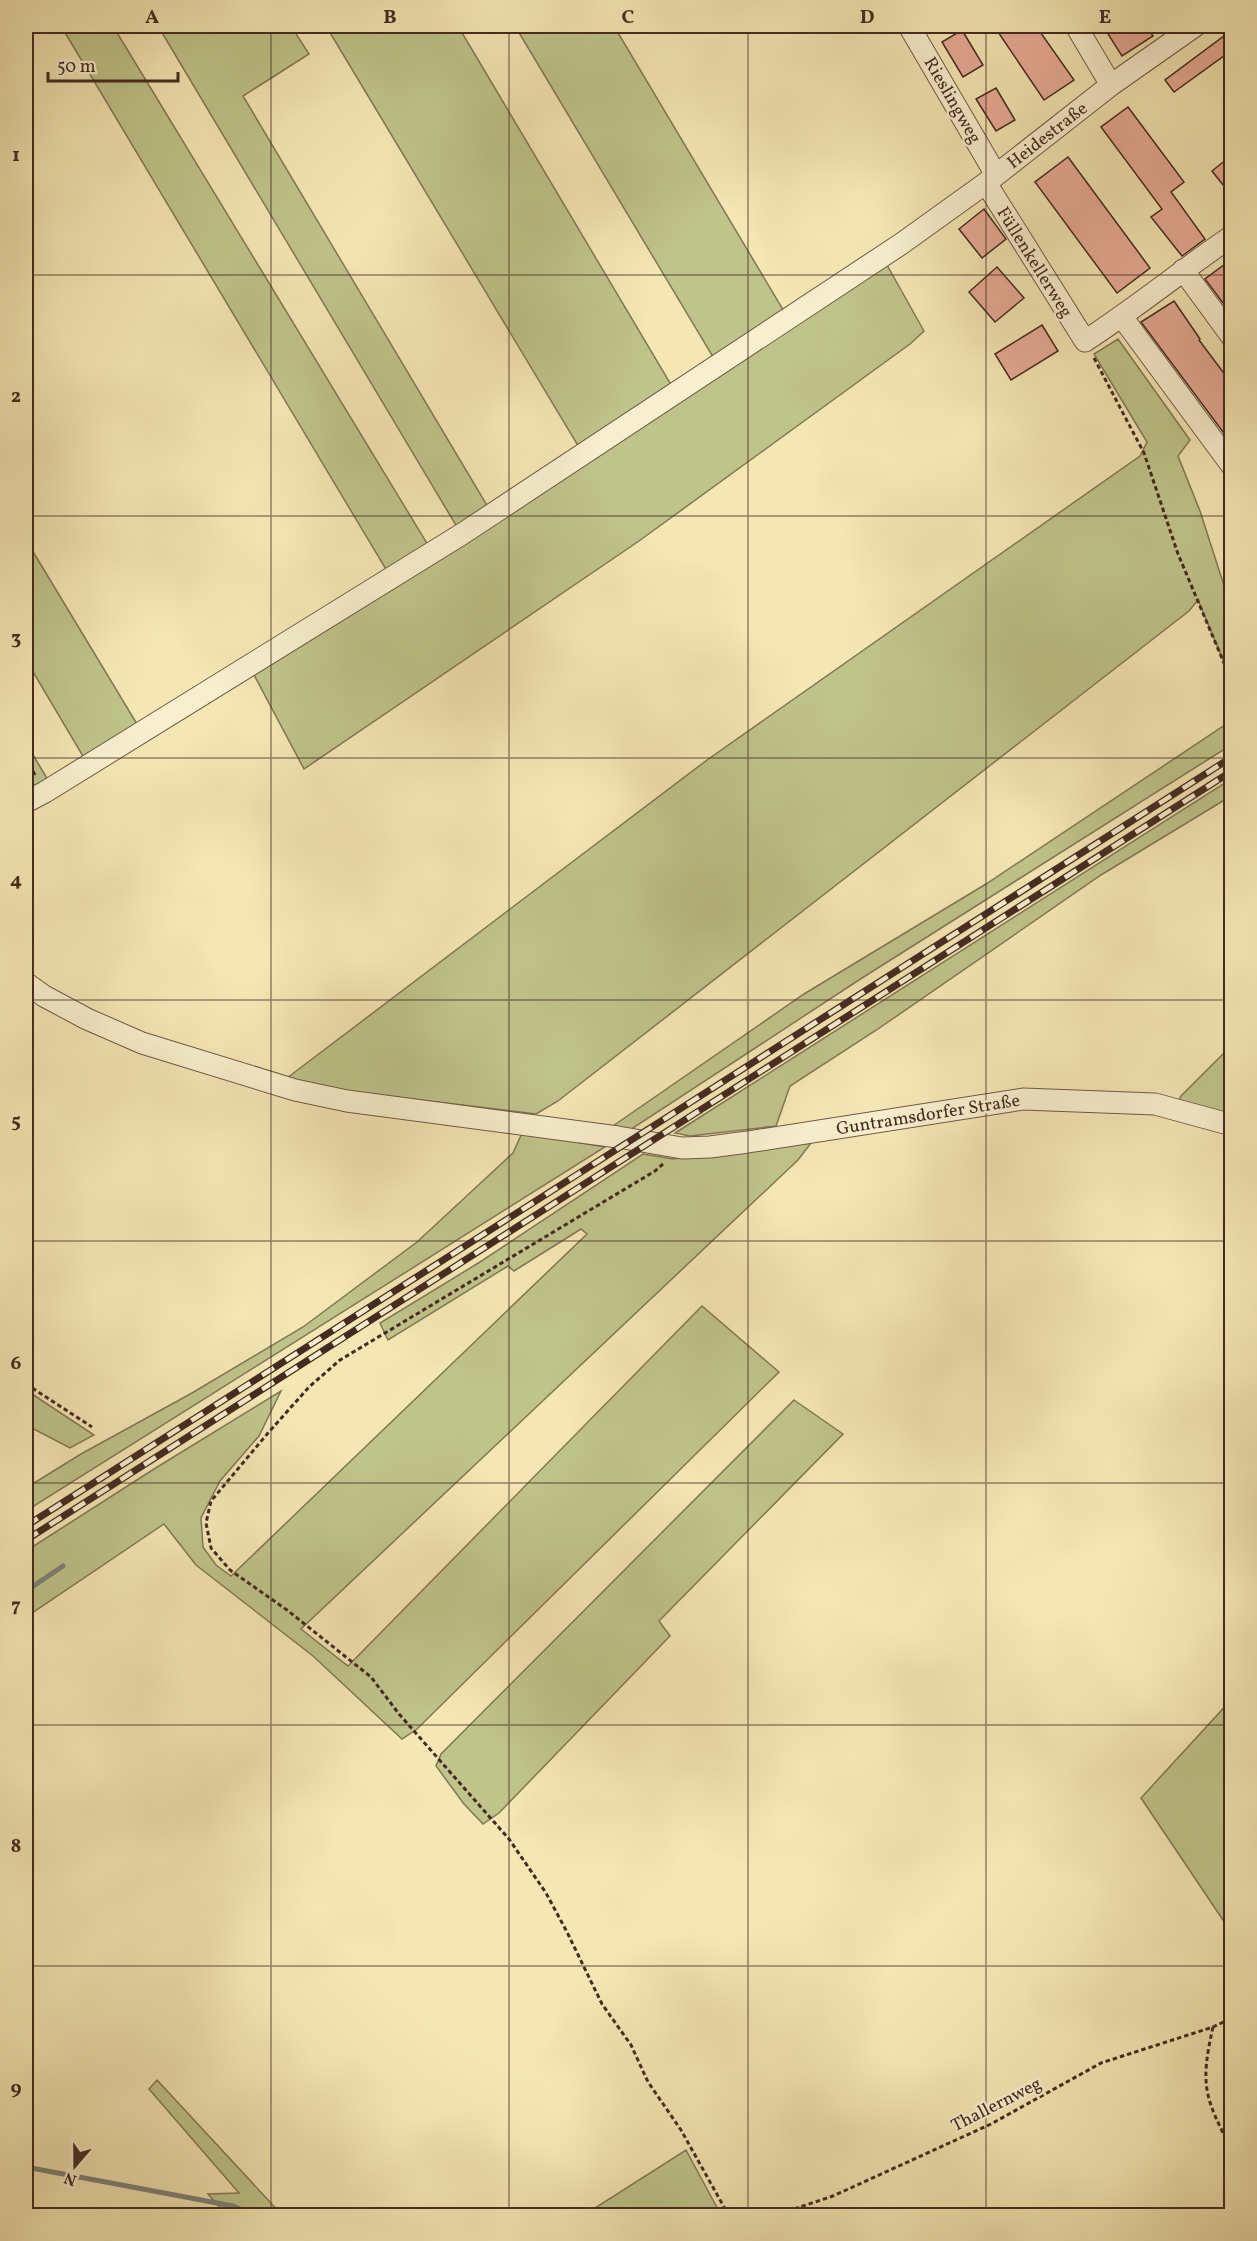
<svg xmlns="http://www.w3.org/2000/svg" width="1257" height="2241" font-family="Vollkorn,serif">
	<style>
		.green { fill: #bfc48a; stroke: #827755; stroke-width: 1.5 }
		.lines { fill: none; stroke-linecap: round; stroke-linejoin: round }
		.stream { stroke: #7b837b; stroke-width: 5 }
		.building { fill: #e7ab95; stroke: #442a20; stroke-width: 1.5 }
		.minor-casing { stroke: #705945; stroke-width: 23 }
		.path { stroke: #442a20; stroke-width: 3; stroke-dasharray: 4.5 3; stroke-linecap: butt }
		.minor { stroke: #f8efce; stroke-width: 21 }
		.rail-casing { stroke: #442a20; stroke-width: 7 }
		.rail { stroke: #f8efce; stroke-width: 4.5; stroke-dasharray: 14; stroke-linecap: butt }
		.grid { fill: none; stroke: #442a20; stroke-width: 1.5; stroke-opacity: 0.55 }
		.labels { text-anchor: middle; stroke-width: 4.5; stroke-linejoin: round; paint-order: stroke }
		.street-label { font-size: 18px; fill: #442a20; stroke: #f8efce }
		.neatline { fill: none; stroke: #442a20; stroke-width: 2 }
		.grid-label { font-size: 20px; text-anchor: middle; font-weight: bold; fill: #442a20 }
	</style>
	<rect width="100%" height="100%" fill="#f4e7b4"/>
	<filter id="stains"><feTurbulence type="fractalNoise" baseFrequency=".00333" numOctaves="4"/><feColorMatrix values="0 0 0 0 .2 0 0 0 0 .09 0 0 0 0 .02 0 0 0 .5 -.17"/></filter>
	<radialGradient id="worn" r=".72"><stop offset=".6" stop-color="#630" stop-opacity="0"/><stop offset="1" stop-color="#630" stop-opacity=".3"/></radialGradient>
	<path class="green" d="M 61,26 L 113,26 L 428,545 L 387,571 Z
		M 158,26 L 291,26 L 309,54 L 243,96 L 488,507 L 457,527 Z
		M 326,26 L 458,26 L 673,388 L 580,449 Z
		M 515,26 L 614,26 L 785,313 L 716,362 Z
		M 887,265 L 924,331 L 910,344 L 639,541 L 304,769 L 253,673 Z
		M 1118,339 L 1190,440 L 1178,456 L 1200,511 L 1231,607 L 1231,679 L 1198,600 L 1189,611 L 558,1101 L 536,1114 L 346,1091 L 287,1078 L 707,760 L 1140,456 L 1147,442 L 1094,354 Z
		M 26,540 L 137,724 L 84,758 L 26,660 Z
		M 1231,721 L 1231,745 L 862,978 L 624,1134 L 610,1128 L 804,994 L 986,884 Z
		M 26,743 L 48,780 L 26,792 Z
		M 1231,779 L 1231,796 L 1101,875 L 878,1029 L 790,1086 L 776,1126 L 690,1136 L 675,1133 Z
		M 1231,1046 L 1231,1116 L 1177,1103 L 1181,1096 Z
		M 522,1133 L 605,1147 L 26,1511 L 26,1488 L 81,1454 L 192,1393 L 303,1327 L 417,1242 L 513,1153 Z
		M 811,1143 L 798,1160 L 301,1629 L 348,1666 L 702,1306 L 779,1372 L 417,1729 L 402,1739 L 313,1656 L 196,1565 L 164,1524 L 26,1617 L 26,1551 L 154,1469 L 281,1391 L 259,1436 L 220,1481 L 201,1518 L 203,1547 L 216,1565 L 231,1576 L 587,1234 L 581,1229 L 514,1271 L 508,1266 L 388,1340 L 380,1323 L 480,1262 L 643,1154 L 673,1159 Z
		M 26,1390 L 94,1435 L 70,1448 L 26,1425 Z
		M 794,1400 L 843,1434 L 659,1621 L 670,1636 L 499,1813 L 483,1824 L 464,1804 L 436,1766 L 441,1754 Z
		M 1231,1700 L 1231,1932 L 1141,1798 Z
		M 157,2080 L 282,2215 L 226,2215 L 208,2194 L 239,2193 L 149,2089 Z
		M 686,2150 L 721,2215 L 584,2215 Z"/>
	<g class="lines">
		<path class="stream" d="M 26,1591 L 63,1566
			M 26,2167 L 233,2206 L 257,2216"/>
	</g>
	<path class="building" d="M 994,26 L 1036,26 L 1074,80 L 1044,100 Z
		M 1103,26 L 1147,26 L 1153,36 L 1122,56 Z
		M 962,30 L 983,65 L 963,77 L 942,42 Z
		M 1232,30 L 1232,50 L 1174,92 L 1165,80 Z
		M 996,88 L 1015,120 L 996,131 L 976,99 Z
		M 1128,107 L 1184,182 L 1171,192 L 1205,239 L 1182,256 L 1151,217 L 1162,209 L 1101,127 Z
		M 1232,155 L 1232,196 L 1212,171 Z
		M 1068,157 L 1150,268 L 1117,293 L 1035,182 Z
		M 984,209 L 1006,239 L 982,258 L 959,229 Z
		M 1232,259 L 1232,315 L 1205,279 Z
		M 997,267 L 1024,298 L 995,322 L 969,292 Z
		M 1174,301 L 1200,339 L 1199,340 L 1232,384 L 1232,444 L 1141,322 Z
		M 1042,325 L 1058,351 L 1011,380 L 995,354 Z"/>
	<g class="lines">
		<defs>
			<path id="minor" d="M 909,26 L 996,175
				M 1076,26 L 1111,85
				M 986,183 L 1085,341 C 1136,308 1182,270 1232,236
				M 1183,270 L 1232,337
				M 1122,317 L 1232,466
				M 26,802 L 45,792 L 462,534 L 901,244 L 986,183 L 1111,85 L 1195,26
				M 26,983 L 44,996 L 87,1019 L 142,1043 L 295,1090 L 347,1101 L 618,1137 L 682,1148 L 710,1147 L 748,1142 L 1023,1099 L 1155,1104 L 1232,1125"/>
		</defs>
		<use href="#minor" class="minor-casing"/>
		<path class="path" d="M 1094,358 L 1144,453 L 1178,554 L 1232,682
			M 26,758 L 35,775
			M 663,1164 L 655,1171 L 340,1360 L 309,1387 L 268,1433 L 211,1501 L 206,1523 L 211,1548 L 230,1570 L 287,1610 L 371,1677 L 399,1714 L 509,1839 L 546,1893 L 567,1932 L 602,2004 L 631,2045 L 648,2082 L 681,2130 L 729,2216
			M 26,1384 L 92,1427
			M 1213,2027 C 1200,2085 1204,2097 1232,2150
			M 773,2216 L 833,2196 L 991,2124 L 1101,2063 L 1213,2027 L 1232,2018"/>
		<use href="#minor" class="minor"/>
		<defs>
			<path id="rail" d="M 26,1526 L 1232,757
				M 26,1540 L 1232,771"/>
		</defs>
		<use href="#rail" class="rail-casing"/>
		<use href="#rail" class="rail"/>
	</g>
	<path class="grid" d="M 271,26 L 271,2216M 509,26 L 509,2216M 748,26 L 748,2216M 986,26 L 986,2216M 26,275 L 1232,275M 26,516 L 1232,516M 26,758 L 1232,758M 26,1000 L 1232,1000M 26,1241 L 1232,1241M 26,1483 L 1232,1483M 26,1725 L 1232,1725M 26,1966 L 1232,1966"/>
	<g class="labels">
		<g class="street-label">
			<text transform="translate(953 100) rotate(60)" y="6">Rieslingweg</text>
			<text transform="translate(1047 135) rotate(-38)" y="6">Heidestraße</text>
			<text transform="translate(1035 262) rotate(58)" y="6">Füllenkellerweg</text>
			<text transform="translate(928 1114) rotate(-9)" y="6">Guntramsdorfer Straße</text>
			<text transform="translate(996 2104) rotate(-27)" y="6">Thallernweg</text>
		</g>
	</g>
	<rect width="1257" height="2241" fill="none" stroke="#f4e7b4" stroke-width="66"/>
	<g transform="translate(75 2166) rotate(200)" stroke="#f8efce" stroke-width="4.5" paint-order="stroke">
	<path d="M0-4.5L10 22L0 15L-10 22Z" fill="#442a20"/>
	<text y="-9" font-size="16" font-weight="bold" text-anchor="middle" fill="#442a20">N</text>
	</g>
	<path d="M48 72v9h130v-9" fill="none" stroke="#442a20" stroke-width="3"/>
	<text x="57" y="72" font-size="18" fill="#442a20" stroke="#f8efce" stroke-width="4.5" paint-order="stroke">50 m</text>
	<rect x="33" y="33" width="1191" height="2175" class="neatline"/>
	<g class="grid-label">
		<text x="152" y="23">A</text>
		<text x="390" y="23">B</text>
		<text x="628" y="23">C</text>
		<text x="867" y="23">D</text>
		<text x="1105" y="23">E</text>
		<text x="16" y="161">1</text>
		<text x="16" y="402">2</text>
		<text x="16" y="644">3</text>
		<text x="16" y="886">4</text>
		<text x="16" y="1127">5</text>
		<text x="16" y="1369">6</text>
		<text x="16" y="1611">7</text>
		<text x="16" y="1852">8</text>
		<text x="16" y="2094">9</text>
	</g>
	<rect width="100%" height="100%" filter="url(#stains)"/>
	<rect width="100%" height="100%" fill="url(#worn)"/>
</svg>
